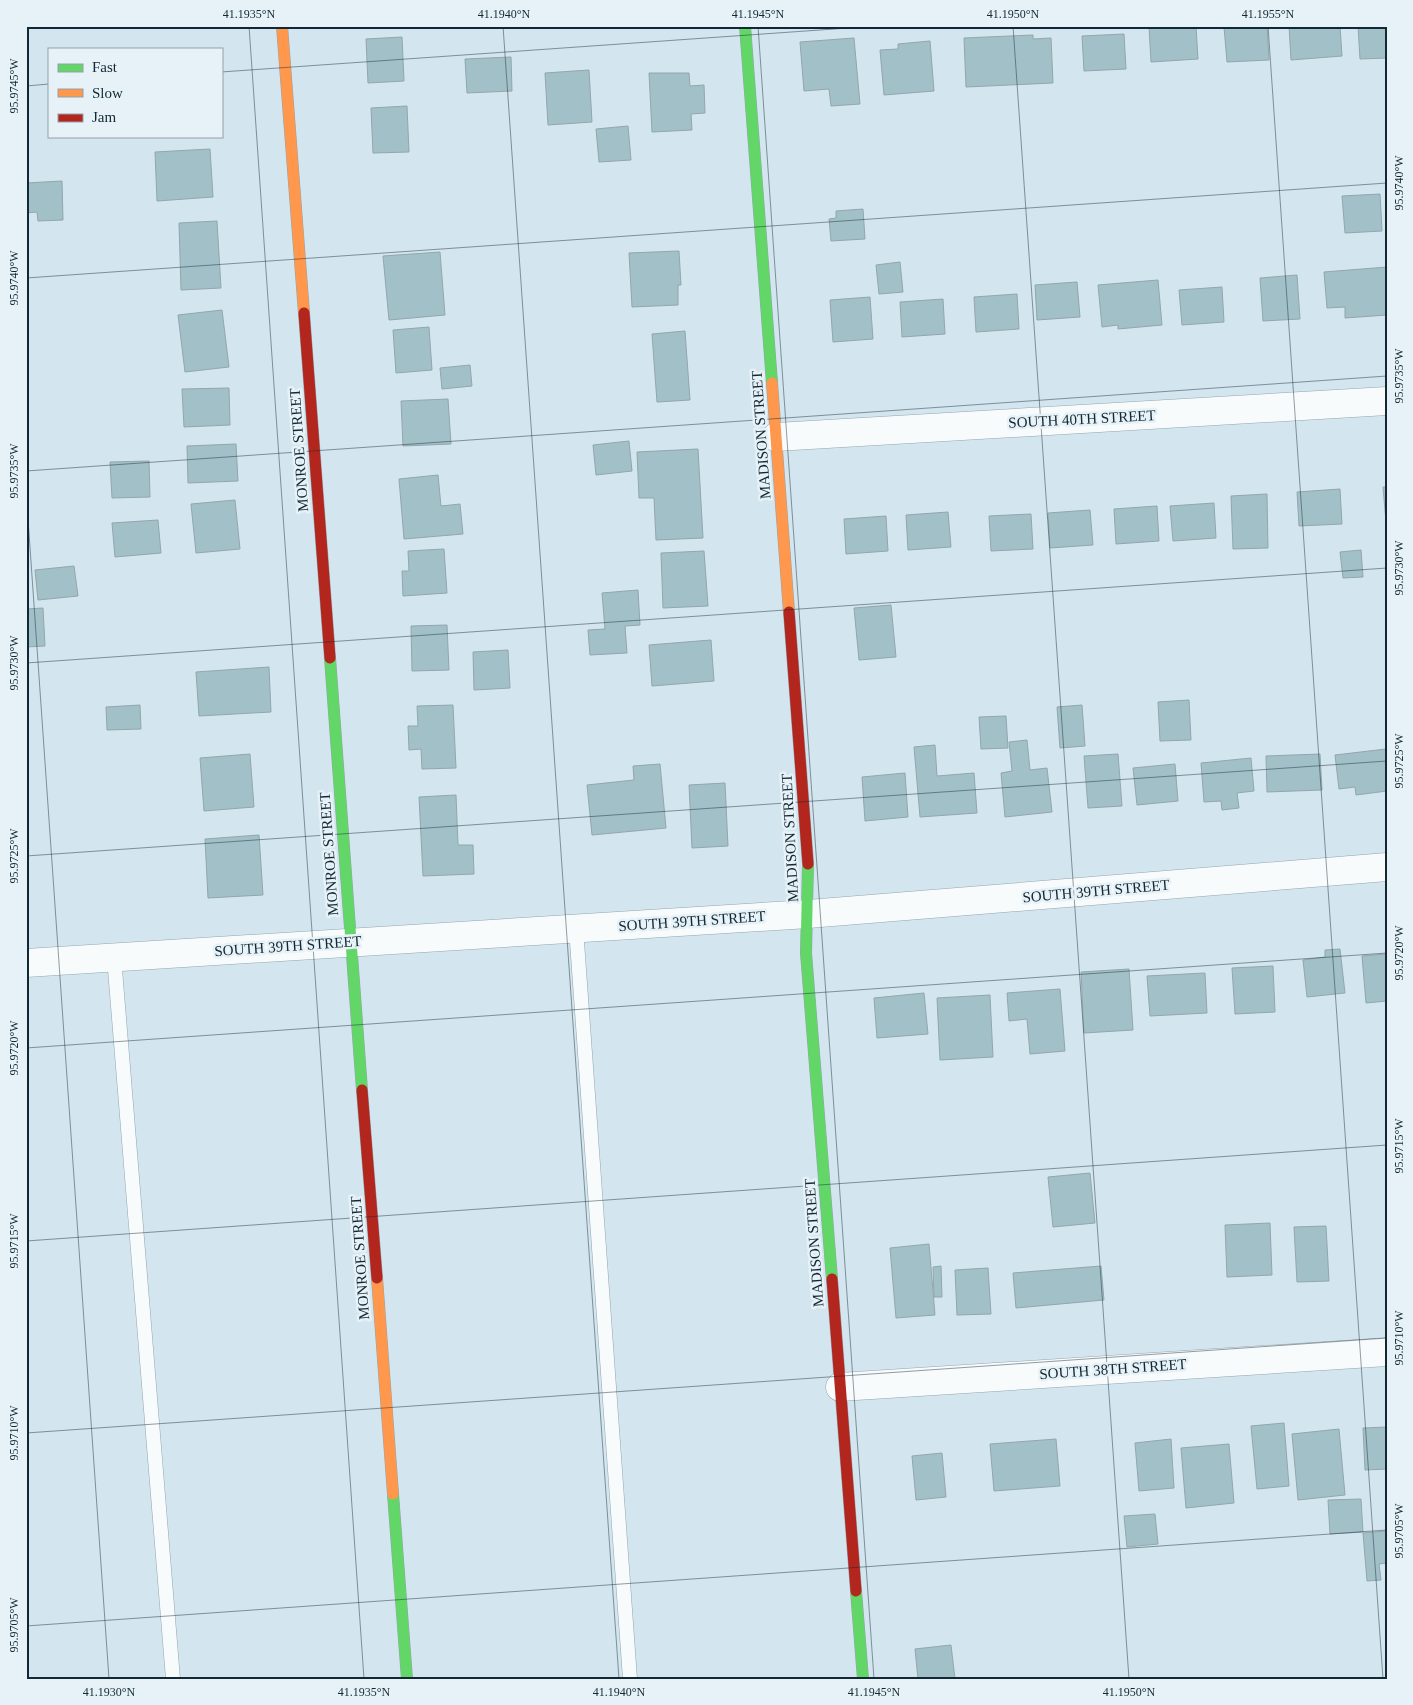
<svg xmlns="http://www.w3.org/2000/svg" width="1413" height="1705" font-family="'Times New Roman',serif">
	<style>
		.building { fill: #a2c0c8; stroke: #92a6ad }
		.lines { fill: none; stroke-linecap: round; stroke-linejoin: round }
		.lane-casing { stroke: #93a5ae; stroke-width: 15 }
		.street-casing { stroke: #93a5ae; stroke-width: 29 }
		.fast-casing { stroke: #93a5ae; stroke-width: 12 }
		.slow-casing { stroke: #93a5ae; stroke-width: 12 }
		.jam-casing { stroke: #93a5ae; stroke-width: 12 }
		.lane { stroke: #f8fbfc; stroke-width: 14 }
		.street { stroke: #f8fbfc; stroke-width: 28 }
		.fast { stroke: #63d668; stroke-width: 11 }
		.slow { stroke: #ff974d; stroke-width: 11 }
		.jam { stroke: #b3261e; stroke-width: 11 }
		.ticks { fill: none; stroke: #122832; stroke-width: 1; stroke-opacity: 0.45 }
		.labels { text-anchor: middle; stroke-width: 5; stroke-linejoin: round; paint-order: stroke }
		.street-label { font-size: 15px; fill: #122832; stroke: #e7f2f8 }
		.neatline { fill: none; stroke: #122832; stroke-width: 2 }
		.ticks-label { font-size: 12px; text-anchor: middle; fill: #122832 }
	</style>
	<rect width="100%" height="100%" fill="#d3e5ee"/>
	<path class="building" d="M 1164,26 L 1196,26 L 1198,59 L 1151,62 L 1149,27 Z
		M 1243,26 L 1267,26 L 1269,60 L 1227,62 L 1224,27 Z
		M 1289,26 L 1340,26 L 1342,56 L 1291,60 Z
		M 1358,26 L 1387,26 L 1387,58 L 1360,59 Z
		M 1124,34 L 1126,69 L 1084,71 L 1082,36 Z
		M 1033,35 L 1033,39 L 1051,38 L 1053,83 L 966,87 L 964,38 Z
		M 402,37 L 404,81 L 368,83 L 366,39 Z
		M 854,38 L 860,104 L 831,106 L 829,89 L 804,91 L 800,42 Z
		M 930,41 L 934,91 L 884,95 L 880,50 L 898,49 L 898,44 Z
		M 511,57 L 512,91 L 467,93 L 465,59 Z
		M 589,70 L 592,122 L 548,125 L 545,73 Z
		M 649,73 L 689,73 L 690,86 L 704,85 L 705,113 L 691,114 L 692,130 L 652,132 Z
		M 407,106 L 409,152 L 373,153 L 371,108 Z
		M 628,126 L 631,160 L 599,162 L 596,129 Z
		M 210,149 L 213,197 L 157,201 L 155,152 Z
		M 62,181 L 63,220 L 38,221 L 37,212 L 26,213 L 26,183 Z
		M 1380,194 L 1382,231 L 1345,233 L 1342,196 Z
		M 863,209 L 865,239 L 831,241 L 829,219 L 836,218 L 836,211 Z
		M 217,221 L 221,288 L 181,290 L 179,223 Z
		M 679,251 L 681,285 L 678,285 L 678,305 L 632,307 L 629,253 Z
		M 440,252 L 445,315 L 389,320 L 383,256 Z
		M 900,262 L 903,292 L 879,294 L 876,265 Z
		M 1387,267 L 1387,315 L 1345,318 L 1345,307 L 1327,308 L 1324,272 Z
		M 1297,275 L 1300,319 L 1263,321 L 1260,278 Z
		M 1158,280 L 1162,325 L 1118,329 L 1118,325 L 1102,327 L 1098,285 Z
		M 1077,282 L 1080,317 L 1037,320 L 1035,285 Z
		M 1222,287 L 1224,322 L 1182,325 L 1179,290 Z
		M 1017,294 L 1019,329 L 976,332 L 974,297 Z
		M 870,297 L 873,339 L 833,342 L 830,300 Z
		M 943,299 L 945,334 L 902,337 L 900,302 Z
		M 222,310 L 229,367 L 185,372 L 178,315 Z
		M 429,327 L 432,370 L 396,373 L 393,330 Z
		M 685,331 L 690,400 L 657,402 L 652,334 Z
		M 470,365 L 472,386 L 442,389 L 440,368 Z
		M 229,388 L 230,425 L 184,427 L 182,389 Z
		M 448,399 L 451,444 L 403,446 L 401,401 Z
		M 629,441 L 632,471 L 596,475 L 593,445 Z
		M 236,444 L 238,481 L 188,483 L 187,446 Z
		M 698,449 L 703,538 L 656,540 L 654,498 L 639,498 L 637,452 Z
		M 149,461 L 150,497 L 112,498 L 110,462 Z
		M 438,475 L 441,506 L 460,504 L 463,534 L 404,539 L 399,479 Z
		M 1383,487 L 1387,487 L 1387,522 L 1386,522 Z
		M 1340,489 L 1342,524 L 1299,526 L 1297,492 Z
		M 1267,494 L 1268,548 L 1233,549 L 1231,496 Z
		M 235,500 L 240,549 L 196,553 L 191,504 Z
		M 1214,503 L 1216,538 L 1173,541 L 1170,506 Z
		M 1157,506 L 1159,541 L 1116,544 L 1114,509 Z
		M 1090,510 L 1093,545 L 1050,548 L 1048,513 Z
		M 948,512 L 951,547 L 908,550 L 906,515 Z
		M 1031,514 L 1033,549 L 991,551 L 989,516 Z
		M 886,516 L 888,551 L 846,554 L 844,519 Z
		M 158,520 L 161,553 L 115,557 L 112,523 Z
		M 444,549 L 447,593 L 403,596 L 402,571 L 409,571 L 408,551 Z
		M 1361,550 L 1363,577 L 1343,578 L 1340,552 Z
		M 704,551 L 708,606 L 663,608 L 661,553 Z
		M 74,566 L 78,596 L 38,600 L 35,570 Z
		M 638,590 L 640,625 L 625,626 L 627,653 L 590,655 L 588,630 L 605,629 L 602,593 Z
		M 891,605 L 896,657 L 859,660 L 854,608 Z
		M 43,608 L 45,646 L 26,647 L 26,609 Z
		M 447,625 L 449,670 L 412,671 L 411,626 Z
		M 711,640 L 714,681 L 652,686 L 649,645 Z
		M 508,650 L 510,688 L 474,690 L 473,652 Z
		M 269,667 L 271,712 L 199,716 L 196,672 Z
		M 1189,700 L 1191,740 L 1160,741 L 1158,702 Z
		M 140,705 L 141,729 L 107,730 L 106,707 Z
		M 453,705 L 456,768 L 422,769 L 421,749 L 409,750 L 408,726 L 418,726 L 417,706 Z
		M 1082,705 L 1085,746 L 1060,748 L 1057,707 Z
		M 1006,716 L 1008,748 L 981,749 L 979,717 Z
		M 1027,740 L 1030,770 L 1047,768 L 1052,812 L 1005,817 L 1001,773 L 1012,771 L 1009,742 Z
		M 935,745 L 937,776 L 974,773 L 977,813 L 920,817 L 914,747 Z
		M 1386,749 L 1387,791 L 1356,795 L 1355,787 L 1339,789 L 1335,755 Z
		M 250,754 L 254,807 L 204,811 L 200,758 Z
		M 1118,754 L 1122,806 L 1088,808 L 1084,756 Z
		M 1320,754 L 1322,790 L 1267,792 L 1266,756 Z
		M 1251,758 L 1254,791 L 1237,793 L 1239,808 L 1222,810 L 1221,801 L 1204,802 L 1201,763 Z
		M 660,764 L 666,828 L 592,835 L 587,785 L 634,780 L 633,766 Z
		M 1175,764 L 1178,801 L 1137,805 L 1133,768 Z
		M 905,773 L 908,817 L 865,821 L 862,777 Z
		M 725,783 L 728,846 L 692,848 L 689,785 Z
		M 456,795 L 458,845 L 473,845 L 474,874 L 423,876 L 419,797 Z
		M 259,835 L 263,895 L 208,898 L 205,839 Z
		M 1340,949 L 1345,993 L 1307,997 L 1303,960 L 1325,957 L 1325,950 Z
		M 1387,954 L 1387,1001 L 1366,1003 L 1362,956 Z
		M 1273,966 L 1275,1012 L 1235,1014 L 1232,968 Z
		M 1129,969 L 1133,1030 L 1084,1033 L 1081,972 Z
		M 1205,973 L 1207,1013 L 1150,1016 L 1147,976 Z
		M 1060,989 L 1065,1051 L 1030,1054 L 1027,1019 L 1009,1021 L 1007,993 Z
		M 924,993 L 928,1034 L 877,1038 L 874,998 Z
		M 990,995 L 993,1057 L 940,1060 L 937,998 Z
		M 1090,1173 L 1095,1223 L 1053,1227 L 1048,1177 Z
		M 1270,1223 L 1272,1275 L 1227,1277 L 1225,1225 Z
		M 1326,1226 L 1329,1281 L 1297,1282 L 1294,1227 Z
		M 929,1244 L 935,1315 L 896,1318 L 890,1248 Z
		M 941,1266 L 942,1297 L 934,1297 L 933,1267 Z
		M 1101,1266 L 1104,1300 L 1016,1308 L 1013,1273 Z
		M 988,1268 L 991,1314 L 957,1315 L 955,1270 Z
		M 1284,1423 L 1289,1486 L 1257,1489 L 1251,1426 Z
		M 1387,1427 L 1387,1469 L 1365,1470 L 1363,1428 Z
		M 1339,1429 L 1345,1495 L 1298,1500 L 1292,1434 Z
		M 1056,1439 L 1060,1486 L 994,1491 L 990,1444 Z
		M 1171,1439 L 1174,1488 L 1139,1491 L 1135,1443 Z
		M 1229,1444 L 1234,1503 L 1186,1508 L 1181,1448 Z
		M 942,1453 L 946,1497 L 916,1500 L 912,1456 Z
		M 1361,1499 L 1363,1532 L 1330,1534 L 1328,1500 Z
		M 1155,1514 L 1158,1544 L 1127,1547 L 1124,1516 Z
		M 1387,1531 L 1387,1563 L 1379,1564 L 1381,1580 L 1367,1581 L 1363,1533 Z
		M 951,1645 L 955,1679 L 918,1679 L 915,1649 Z"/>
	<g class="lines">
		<defs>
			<path id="lane" d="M 576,928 L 630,1679
				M 114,957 L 173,1679"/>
			<path id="street" d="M 776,437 L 1387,401
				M 26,963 L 808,914 L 1387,867
				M 840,1387 L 1387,1352"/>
			<path id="fast" d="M 745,26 L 772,383
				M 330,658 L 362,1090
				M 808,864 L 806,953 L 832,1279
				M 393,1494 L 407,1679
				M 856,1591 L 863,1679"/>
			<path id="slow" d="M 282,26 L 304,313
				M 772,383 L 789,612
				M 377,1278 L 393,1494"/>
			<path id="jam" d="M 304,313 L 330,658
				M 789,612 L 808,864
				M 362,1090 L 377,1278
				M 832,1279 L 856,1591"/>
		</defs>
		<use href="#lane" class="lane-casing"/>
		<use href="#street" class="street-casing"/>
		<use href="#fast" class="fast-casing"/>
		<use href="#slow" class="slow-casing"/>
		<use href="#jam" class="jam-casing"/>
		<use href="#lane" class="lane"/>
		<use href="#street" class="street"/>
		<use href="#fast" class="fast"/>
		<use href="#slow" class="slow"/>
		<use href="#jam" class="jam"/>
	</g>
	<path class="ticks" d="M 249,26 L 364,1679M 503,26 L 619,1679M 758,26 L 874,1679M 1013,26 L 1129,1679M 1268,26 L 1383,1679M 221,72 L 877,26M 26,86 L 49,84M 26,278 L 1387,183M 26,471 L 1387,376M 26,490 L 109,1679M 26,663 L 1387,568M 26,856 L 1387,761M 26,1048 L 1387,953M 26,1241 L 1387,1145M 26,1433 L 1387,1338M 26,1626 L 1387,1530"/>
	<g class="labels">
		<g class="street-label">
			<text transform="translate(1082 419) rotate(-3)" y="5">SOUTH 40TH STREET</text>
			<text transform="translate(761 435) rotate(-94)" y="5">MADISON STREET</text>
			<text transform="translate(299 450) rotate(-94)" y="5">MONROE STREET</text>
			<text transform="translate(790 838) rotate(-93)" y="5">MADISON STREET</text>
			<text transform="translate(329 854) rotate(-94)" y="5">MONROE STREET</text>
			<text transform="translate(1096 891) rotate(-5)" y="5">SOUTH 39TH STREET</text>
			<text transform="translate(692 921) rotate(-4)" y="5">SOUTH 39TH STREET</text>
			<text transform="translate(288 946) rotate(-4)" y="5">SOUTH 39TH STREET</text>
			<text transform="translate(814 1243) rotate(-94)" y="5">MADISON STREET</text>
			<text transform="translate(360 1258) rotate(-94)" y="5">MONROE STREET</text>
			<text transform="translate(1113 1369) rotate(-4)" y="5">SOUTH 38TH STREET</text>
		</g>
	</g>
	<rect width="1413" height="1705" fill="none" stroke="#e7f2f8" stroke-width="55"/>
	<rect x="48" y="48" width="175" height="90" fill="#e7f2f8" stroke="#92a1a9"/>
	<rect x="58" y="64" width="25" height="8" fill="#63d668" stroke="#92a1a9"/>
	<text x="92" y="72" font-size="15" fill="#122832">Fast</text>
	<rect x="58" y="89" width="25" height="8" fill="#ff974d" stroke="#92a1a9"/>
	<text x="92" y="98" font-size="15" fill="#122832">Slow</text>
	<rect x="58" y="114" width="25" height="8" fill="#b3261e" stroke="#92a1a9"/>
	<text x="92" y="122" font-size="15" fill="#122832">Jam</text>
	<rect x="28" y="28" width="1358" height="1650" class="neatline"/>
	<g class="ticks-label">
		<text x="249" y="18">41.1935°N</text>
		<text x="504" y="18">41.1940°N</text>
		<text x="758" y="18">41.1945°N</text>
		<text x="1013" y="18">41.1950°N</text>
		<text x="1268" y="18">41.1955°N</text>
		<text transform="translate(14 86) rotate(-90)" y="4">95.9745°W</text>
		<text transform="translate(1399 183) rotate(-90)" y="4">95.9740°W</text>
		<text transform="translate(14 278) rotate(-90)" y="4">95.9740°W</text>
		<text transform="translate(1399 376) rotate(-90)" y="4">95.9735°W</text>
		<text transform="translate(14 471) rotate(-90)" y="4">95.9735°W</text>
		<text transform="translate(1399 568) rotate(-90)" y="4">95.9730°W</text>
		<text transform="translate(14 663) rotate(-90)" y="4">95.9730°W</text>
		<text transform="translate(1399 761) rotate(-90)" y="4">95.9725°W</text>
		<text transform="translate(14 856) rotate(-90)" y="4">95.9725°W</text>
		<text transform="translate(1399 953) rotate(-90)" y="4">95.9720°W</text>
		<text transform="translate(14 1048) rotate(-90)" y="4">95.9720°W</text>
		<text transform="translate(1399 1146) rotate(-90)" y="4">95.9715°W</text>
		<text transform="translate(14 1241) rotate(-90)" y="4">95.9715°W</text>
		<text transform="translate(1399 1338) rotate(-90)" y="4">95.9710°W</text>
		<text transform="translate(14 1433) rotate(-90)" y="4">95.9710°W</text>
		<text transform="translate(1399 1531) rotate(-90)" y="4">95.9705°W</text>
		<text transform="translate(14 1625) rotate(-90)" y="4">95.9705°W</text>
		<text x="109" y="1696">41.1930°N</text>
		<text x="364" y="1696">41.1935°N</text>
		<text x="619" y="1696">41.1940°N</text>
		<text x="874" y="1696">41.1945°N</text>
		<text x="1129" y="1696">41.1950°N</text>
	</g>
</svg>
